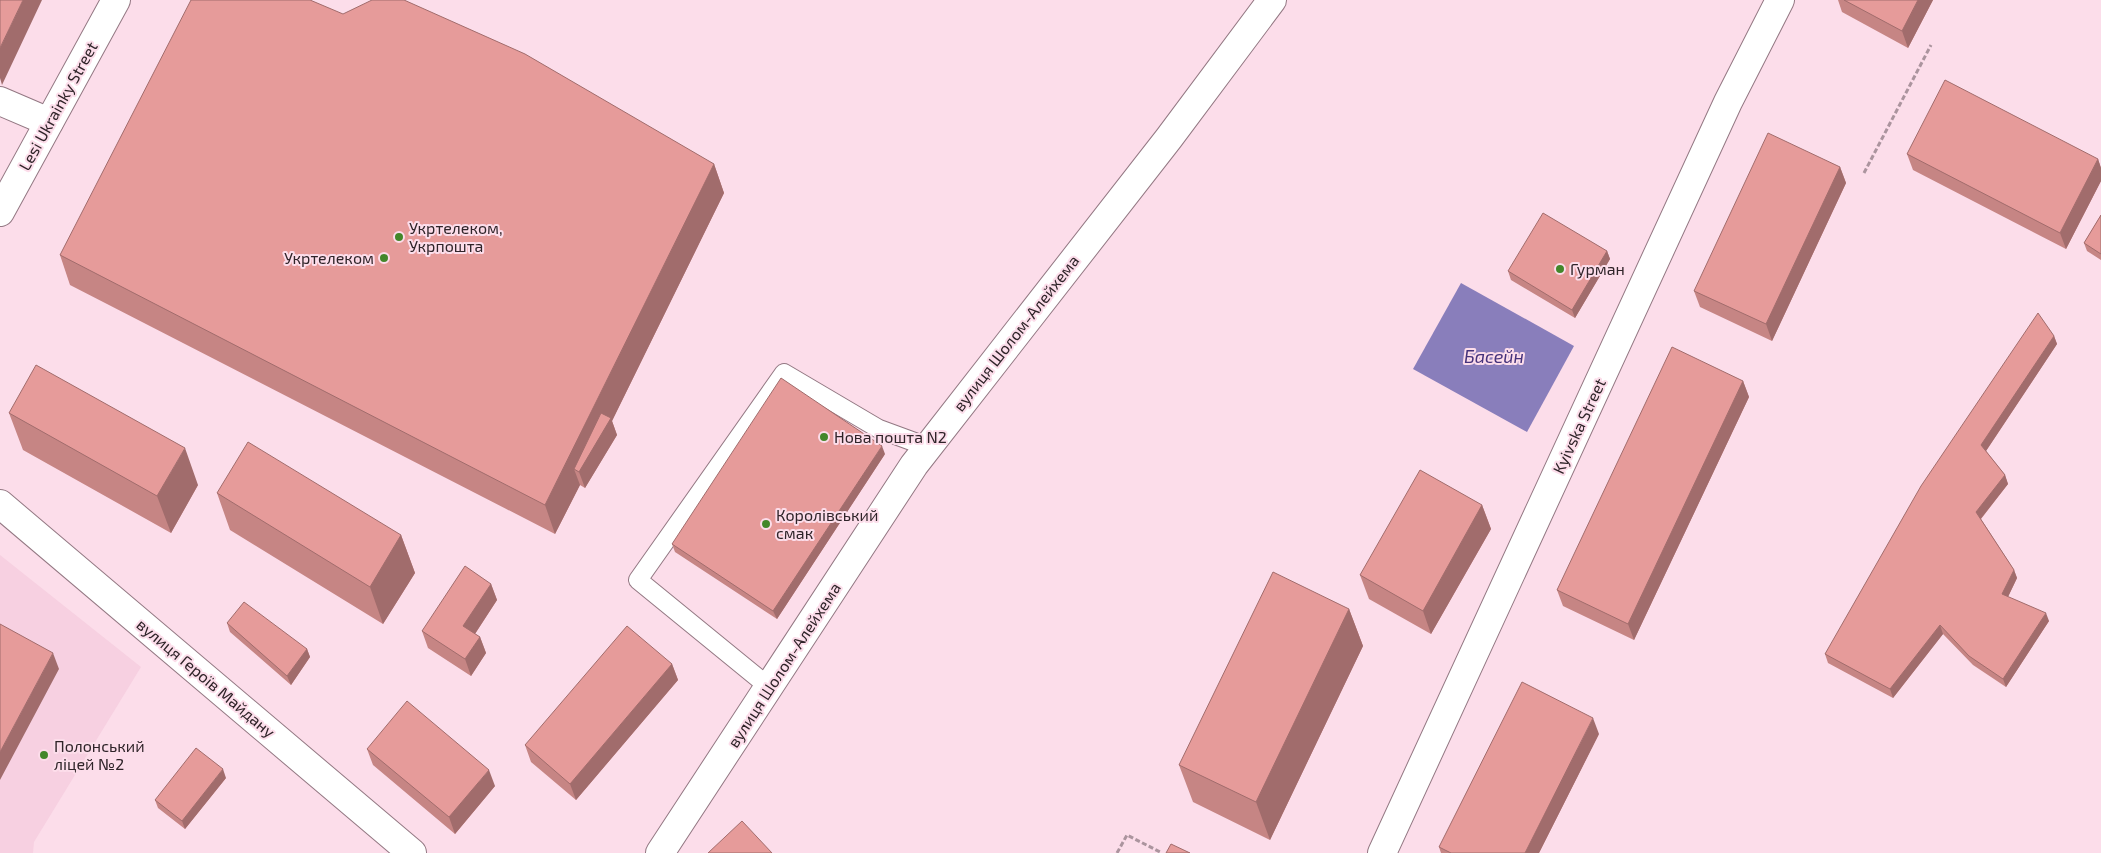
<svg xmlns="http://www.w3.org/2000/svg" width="2101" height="853" font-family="'Exo 2',sans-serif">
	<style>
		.built { fill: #f7d0e1 }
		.water { fill: #897ebb }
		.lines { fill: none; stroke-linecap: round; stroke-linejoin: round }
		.service-casing { stroke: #937883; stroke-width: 20 }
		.minor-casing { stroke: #937883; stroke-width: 30 }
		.tertiary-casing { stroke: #937883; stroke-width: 30 }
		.secondary-casing { stroke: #937883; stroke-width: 30 }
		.path { stroke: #ab949e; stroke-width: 3; stroke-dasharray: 5 2.5; stroke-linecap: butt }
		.service { stroke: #fff; stroke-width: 18 }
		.minor { stroke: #fff; stroke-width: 28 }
		.tertiary { stroke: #fff; stroke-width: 28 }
		.secondary { stroke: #fff; stroke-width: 28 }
		.wall { fill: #c68584 }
		.shaded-wall { fill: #a16c6c }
		.building { fill: #e69b9a; stroke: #a16c6c }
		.poi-dot { fill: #43872a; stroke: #fcddea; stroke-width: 2 }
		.labels { text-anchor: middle; stroke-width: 4; stroke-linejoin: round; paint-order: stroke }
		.street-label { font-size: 16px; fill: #2f2429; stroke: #fcddea }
		.poi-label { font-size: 16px; fill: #2f2429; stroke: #fcddea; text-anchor: start }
		.water-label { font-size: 18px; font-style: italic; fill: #45327b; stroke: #fcddea }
	</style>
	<rect width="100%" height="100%" fill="#fcddea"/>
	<path class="built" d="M 0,555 L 141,667 L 34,842 L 33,853 L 0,853 Z"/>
	<path class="water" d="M 1461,283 L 1574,346 L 1527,432 L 1413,369 Z"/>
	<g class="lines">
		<defs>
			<path id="service" d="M 769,687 L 638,580 L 784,373 L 879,429 L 928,447"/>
			<path id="minor" d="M 0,101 L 49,122
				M 660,853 L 914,465 L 1169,138 L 1272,0
				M 1382,853 L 1728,102 L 1780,0"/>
			<path id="tertiary" d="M 0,504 L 412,853"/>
			<path id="secondary" d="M 0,212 L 116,0"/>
		</defs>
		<use href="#service" class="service-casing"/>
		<use href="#minor" class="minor-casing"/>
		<use href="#tertiary" class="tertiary-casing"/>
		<use href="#secondary" class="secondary-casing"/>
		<path class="path" d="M 1864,173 L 1931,45
			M 1117,853 L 1127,835 L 1162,853"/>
		<use href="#service" class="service"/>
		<use href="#minor" class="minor"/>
		<use href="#tertiary" class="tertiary"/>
		<use href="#secondary" class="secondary"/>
	</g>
	<path class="wall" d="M 1838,0 L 1933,0 L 1908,48 L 1842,12 Z
		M 343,14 L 714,164 L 724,193 L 612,421 L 617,435 L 585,488 L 580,485 L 555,534 L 70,285 L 60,255 Z
		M 1907,154 L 2098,159 L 2101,168 L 2101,181 L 2066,249 L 1913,170 Z
		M 1840,167 L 1846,183 L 1772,341 L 1700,307 L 1694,291 Z
		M 2101,215 L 2101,260 L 2087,251 L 2084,243 Z
		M 1607,251 L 1610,259 L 1575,318 L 1511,280 L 1508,271 Z
		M 2054,336 L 2057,344 L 1986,451 L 2005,475 L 2008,484 L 1981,519 L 2014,570 L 2017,578 L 2008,597 L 2049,621 L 2006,687 L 1973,665 L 1943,634 L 1893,698 L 1828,663 L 1825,654 Z
		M 1743,381 L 1749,397 L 1634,640 L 1563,606 L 1557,590 Z
		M 9,413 L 198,485 L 171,533 L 23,450 Z
		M 885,454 L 777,619 L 675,552 L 672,544 Z
		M 217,493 L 401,535 L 415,573 L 383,624 L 230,530 Z
		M 1482,505 L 1491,529 L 1431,634 L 1369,599 L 1360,575 Z
		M 491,584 L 497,600 L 475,634 L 480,637 L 486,653 L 471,676 L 428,648 L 422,631 Z
		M 1349,609 L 1363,646 L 1270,840 L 1193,802 L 1179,765 Z
		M 227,623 L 307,649 L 310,657 L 291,685 L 230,632 Z
		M 672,664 L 678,680 L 576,800 L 531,762 L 525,745 Z
		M 1599,734 L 1539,853 L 1441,853 L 1439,847 Z
		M 367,749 L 495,786 L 455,834 L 373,765 Z
		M 226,778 L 185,829 L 158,808 L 155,800 Z"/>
	<path class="shaded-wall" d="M 23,0 L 42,0 L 2,85 L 0,78 L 0,48 Z
		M 1918,0 L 1933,0 L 1908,48 L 1902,31 Z
		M 2098,159 L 2101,168 L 2101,181 L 2066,249 L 2060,233 Z
		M 714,164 L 724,193 L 612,421 L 617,435 L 585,488 L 579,472 L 574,469 L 580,485 L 555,534 L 545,505 Z
		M 1840,167 L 1846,183 L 1772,341 L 1766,324 Z
		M 1607,251 L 1610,259 L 1575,318 L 1572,310 Z
		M 2054,336 L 2057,344 L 1984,454 L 1981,445 Z
		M 1743,381 L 1749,397 L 1634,640 L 1628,624 Z
		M 882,446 L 885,454 L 777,619 L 773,611 Z
		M 185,448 L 198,485 L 171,533 L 157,496 Z
		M 2005,475 L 2008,484 L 1979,521 L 1976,512 Z
		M 1482,505 L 1491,529 L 1431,634 L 1423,611 Z
		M 401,535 L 415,573 L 383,624 L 370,587 Z
		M 2014,570 L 2017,578 L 2005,603 L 2002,594 Z
		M 491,584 L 497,600 L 469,643 L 463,626 Z
		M 1349,609 L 1363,646 L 1270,840 L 1256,802 Z
		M 2046,613 L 2049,621 L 2006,687 L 2003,679 Z
		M 1940,625 L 1943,634 L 1893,698 L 1890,689 Z
		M 480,637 L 486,653 L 471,676 L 465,659 Z
		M 307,649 L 310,657 L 291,685 L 287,676 Z
		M 53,653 L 59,669 L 0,780 L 0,752 Z
		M 672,664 L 678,680 L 576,800 L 570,784 Z
		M 1593,718 L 1599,734 L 1539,853 L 1525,853 Z
		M 223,769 L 226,778 L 185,829 L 182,821 Z
		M 489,770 L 495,786 L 455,834 L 449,817 Z"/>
	<path class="building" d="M 0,0 L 23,0 L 0,48 Z
		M 191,0 L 310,0 L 343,14 L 372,0 L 404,0 L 525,54 L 714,164 L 545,505 L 60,255 Z
		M 1844,0 L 1918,0 L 1902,31 Z
		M 1945,80 L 2098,159 L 2060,233 L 1907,154 Z
		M 1768,133 L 1840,167 L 1766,324 L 1694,291 Z
		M 1543,213 L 1607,251 L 1572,310 L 1508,271 Z
		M 2101,215 L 2101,254 L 2084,243 Z
		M 2038,313 L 2054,336 L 1981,445 L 2005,475 L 1976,512 L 2014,570 L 2002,594 L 2046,613 L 2003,679 L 1969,656 L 1940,625 L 1890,689 L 1825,654 L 1921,486 Z
		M 1672,347 L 1743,381 L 1628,624 L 1557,590 Z
		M 36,365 L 185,448 L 157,496 L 9,413 Z
		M 781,378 L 882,446 L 773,611 L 672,544 Z
		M 601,413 L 611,418 L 579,472 L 574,469 Z
		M 248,442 L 401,535 L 370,587 L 217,493 Z
		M 1420,470 L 1482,505 L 1423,611 L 1360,575 Z
		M 465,566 L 491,584 L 463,626 L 480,637 L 465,659 L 422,631 Z
		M 1273,572 L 1349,609 L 1256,802 L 1179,765 Z
		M 244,602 L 307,649 L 287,676 L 227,623 Z
		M 0,624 L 53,653 L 0,752 Z
		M 627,626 L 672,664 L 570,784 L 525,745 Z
		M 1522,682 L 1593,718 L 1525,853 L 1451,853 L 1439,847 Z
		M 407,701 L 489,770 L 449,817 L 367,749 Z
		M 196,748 L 223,769 L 182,821 L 155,800 Z
		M 742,821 L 772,853 L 708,853 Z
		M 1171,844 L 1190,853 L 1166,853 Z"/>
	<g class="poi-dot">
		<circle cx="399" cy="237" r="5"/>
		<circle cx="384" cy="258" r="5"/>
		<circle cx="1560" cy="269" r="5"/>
		<circle cx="824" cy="437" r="5"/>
		<circle cx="766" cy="524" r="5"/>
		<circle cx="44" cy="755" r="5"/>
	</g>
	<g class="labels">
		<g class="street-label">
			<text transform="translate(58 106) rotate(-61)" y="6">Lesi Ukrainky Street</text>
			<text transform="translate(1016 333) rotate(-52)" y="6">вулиця Шолом-Алейхема</text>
			<text transform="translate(1579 426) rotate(-65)" y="6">Kyivska Street</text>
			<text transform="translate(784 665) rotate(-57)" y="6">вулиця Шолом-Алейхема</text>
			<text transform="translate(206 678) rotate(40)" y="6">вулиця Героїв Майдану</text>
		</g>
		<g class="poi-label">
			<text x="409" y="234">Укртелеком,<tspan x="409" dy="18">Укрпошта</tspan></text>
			<text x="374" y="264" text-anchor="end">Укртелеком</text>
			<text x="1570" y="275">Гурман</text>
			<text x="834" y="443">Нова пошта N2</text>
			<text x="776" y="521">Королівський<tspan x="776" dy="18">смак</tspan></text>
			<text x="54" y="752">Полонський<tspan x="54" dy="18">ліцей №2</tspan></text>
		</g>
		<g class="water-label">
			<text x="1494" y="363">Басейн</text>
		</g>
	</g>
</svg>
